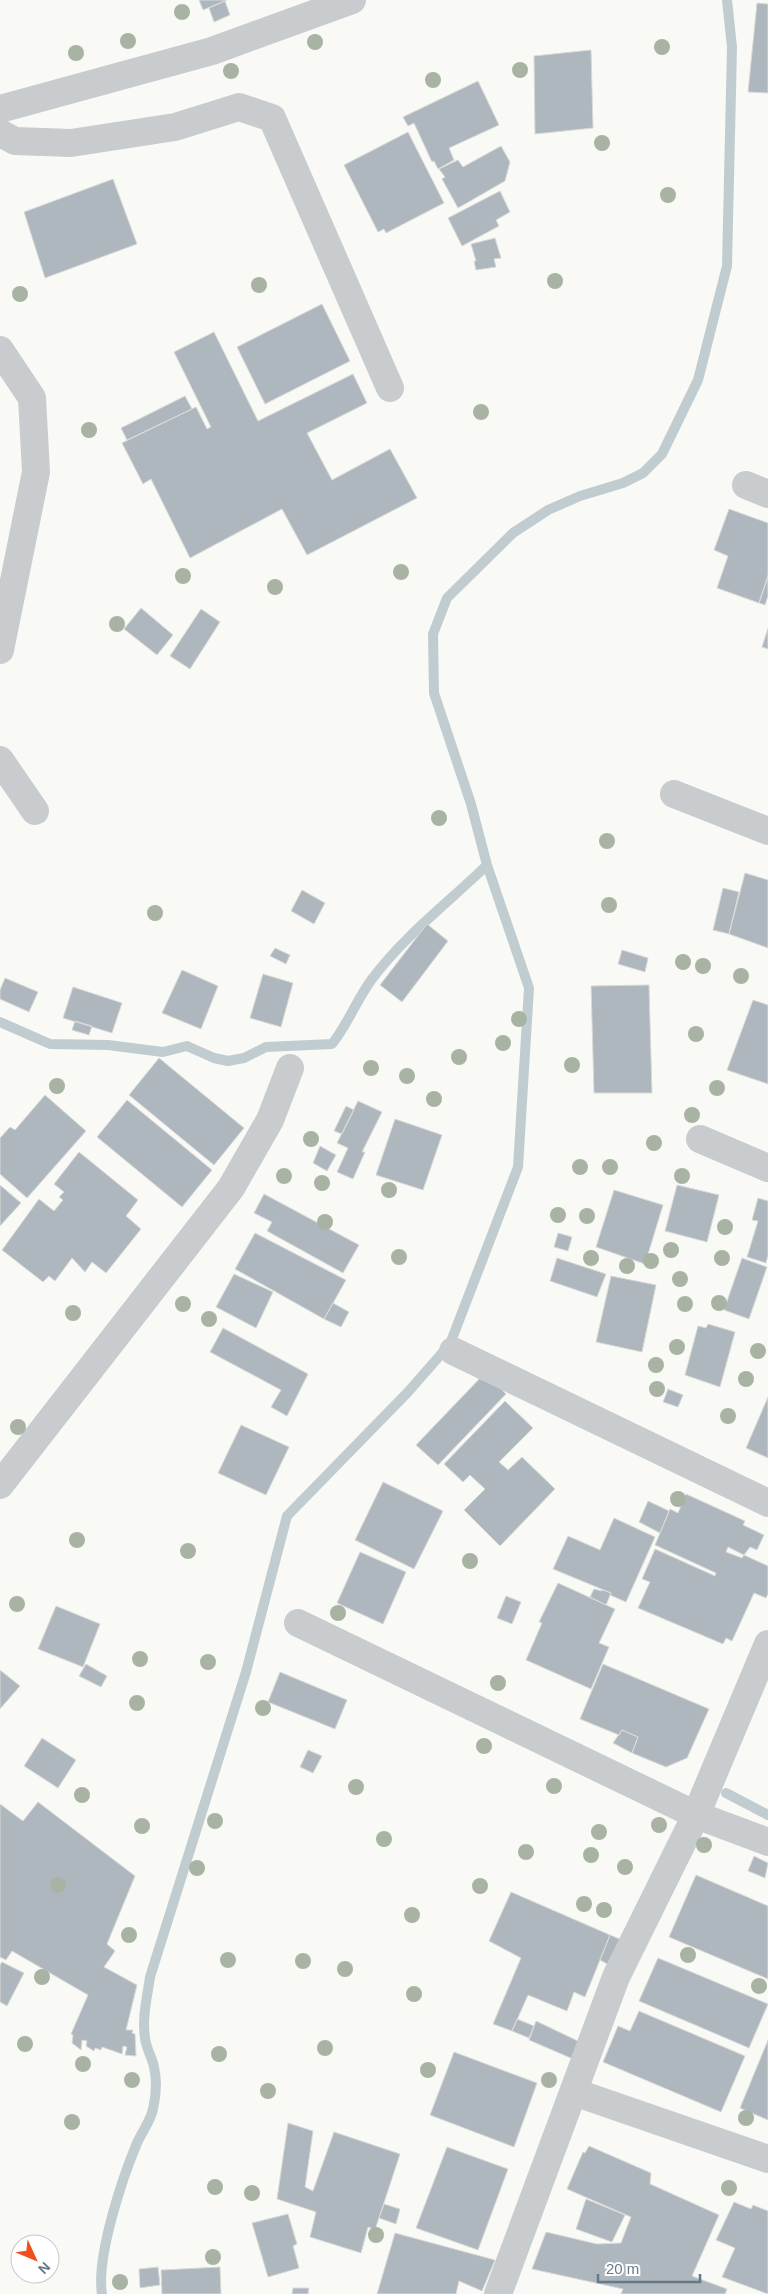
<svg xmlns="http://www.w3.org/2000/svg" width="768" height="2294" font-family="Helvetica,sans-serif">
	<style>
		.lines { fill: none; stroke-linecap: round; stroke-linejoin: round }
		.stream { stroke: #c1ccd1; stroke-width: 10 }
		.building { fill: #aeb7bd; stroke: #dadad8 }
		.minor { stroke: #c8cccf; stroke-width: 28 }
		.tree { fill: #a8b3a4 }
	</style>
	<rect width="100%" height="100%" fill="#f9f9f6"/>
	<g class="lines">
		<path class="stream" d="M 0,1022 L 50,1044 L 108,1045 L 163,1052 L 187,1046 L 214,1058 L 228,1061 L 244,1058 L 266,1047 L 332,1044 C 348,1024 357,999 372,979 C 405,935 448,903 487,865
			M 726,1793 L 768,1815
			M 102,2294 C 96,2257 122,2179 137,2143 C 142,2132 151,2120 153,2109 C 156,2096 157,2080 154,2067 C 152,2057 146,2048 145,2038 C 142,2017 147,1998 150,1977 L 246,1672 L 287,1516 L 408,1392 L 450,1344 L 518,1167 L 529,988 L 487,865 L 471,804 L 434,693 L 433,634 L 447,598 L 513,533 L 548,510 L 580,496 L 623,483 L 643,473 L 662,454 L 698,380 L 727,266 L 732,47 L 727,0"/>
	</g>
	<path class="building" d="M 199,0 L 227,0 L 203,10 Z
		M 225,1 L 230,15 L 214,22 L 209,8 Z
		M 757,3 L 768,4 L 768,93 L 748,92 Z
		M 591,50 L 593,128 L 535,134 L 534,56 Z
		M 478,81 L 499,125 L 449,148 L 454,160 L 438,169 L 434,161 L 432,162 L 414,123 L 408,126 L 403,117 Z
		M 408,132 L 444,203 L 386,233 L 384,229 L 378,232 L 344,165 Z
		M 501,146 L 510,162 L 505,181 L 458,208 L 442,179 L 445,177 L 439,169 L 458,160 L 463,167 Z
		M 113,179 L 137,244 L 45,278 L 24,212 Z
		M 500,191 L 510,212 L 496,220 L 499,226 L 462,246 L 448,218 Z
		M 495,238 L 501,258 L 494,259 L 496,267 L 476,270 L 474,261 L 476,261 L 471,244 Z
		M 322,304 L 350,361 L 265,404 L 237,347 Z
		M 214,332 L 258,421 L 353,374 L 367,403 L 307,433 L 332,480 L 390,449 L 417,498 L 307,555 L 282,509 L 190,558 L 151,479 L 143,484 L 122,443 L 196,407 L 207,429 L 211,427 L 174,352 Z
		M 185,396 L 192,409 L 127,440 L 121,428 Z
		M 729,509 L 768,523 L 768,577 L 759,603 L 717,588 L 728,556 L 714,550 Z
		M 768,575 L 768,596 L 765,605 L 759,603 Z
		M 141,608 L 173,635 L 157,655 L 124,629 Z
		M 201,609 L 220,622 L 190,669 L 170,656 Z
		M 768,628 L 768,649 L 762,647 Z
		M 745,873 L 768,880 L 768,948 L 729,934 Z
		M 723,888 L 739,892 L 729,934 L 713,930 Z
		M 302,890 L 325,903 L 314,924 L 291,911 Z
		M 427,924 L 448,941 L 402,1002 L 380,985 Z
		M 275,948 L 290,955 L 286,964 L 270,956 Z
		M 622,950 L 648,958 L 645,972 L 618,964 Z
		M 182,970 L 218,986 L 201,1029 L 162,1013 Z
		M 263,974 L 293,983 L 281,1027 L 250,1018 Z
		M 5,978 L 38,992 L 29,1012 L 0,999 L 0,990 Z
		M 649,985 L 652,1093 L 594,1093 L 591,986 Z
		M 73,987 L 122,1003 L 112,1033 L 63,1018 Z
		M 753,1000 L 768,1005 L 768,1084 L 727,1070 Z
		M 75,1021 L 92,1026 L 89,1035 L 72,1030 Z
		M 159,1058 L 244,1128 L 214,1165 L 129,1095 Z
		M 45,1095 L 86,1131 L 27,1198 L 0,1174 L 0,1138 L 10,1127 L 15,1130 Z
		M 127,1100 L 212,1170 L 182,1207 L 97,1137 Z
		M 358,1101 L 382,1112 L 362,1152 L 365,1152 L 353,1179 L 337,1172 L 348,1148 L 337,1143 Z
		M 346,1106 L 354,1110 L 342,1134 L 334,1131 Z
		M 395,1119 L 442,1135 L 423,1190 L 376,1175 Z
		M 320,1146 L 336,1155 L 327,1171 L 313,1163 Z
		M 79,1152 L 138,1200 L 126,1216 L 141,1229 L 106,1273 L 92,1262 L 85,1272 L 72,1258 L 55,1281 L 49,1276 L 43,1282 L 2,1250 L 39,1199 L 54,1211 L 63,1200 L 59,1197 L 64,1192 L 54,1184 Z
		M 0,1185 L 21,1203 L 0,1226 Z
		M 677,1185 L 719,1195 L 707,1242 L 665,1231 Z
		M 614,1190 L 663,1205 L 645,1264 L 596,1247 Z
		M 264,1194 L 359,1245 L 343,1273 L 267,1231 L 272,1222 L 254,1213 Z
		M 758,1198 L 768,1201 L 768,1255 L 766,1263 L 747,1257 L 758,1221 L 752,1220 Z
		M 255,1233 L 346,1280 L 324,1319 L 235,1269 Z
		M 558,1233 L 572,1237 L 568,1251 L 554,1247 Z
		M 557,1258 L 606,1274 L 597,1297 L 550,1281 Z
		M 742,1258 L 767,1267 L 749,1319 L 724,1310 Z
		M 234,1274 L 273,1292 L 256,1328 L 216,1307 Z
		M 611,1276 L 656,1285 L 642,1352 L 596,1342 Z
		M 333,1303 L 349,1312 L 341,1327 L 324,1319 Z
		M 708,1324 L 735,1332 L 720,1387 L 685,1375 L 698,1326 L 706,1328 Z
		M 223,1328 L 308,1374 L 287,1416 L 271,1407 L 281,1390 L 210,1352 Z
		M 485,1373 L 506,1394 L 438,1465 L 416,1445 Z
		M 668,1389 L 683,1395 L 678,1407 L 663,1402 Z
		M 768,1397 L 768,1458 L 746,1448 Z
		M 505,1401 L 533,1428 L 499,1462 L 508,1470 L 522,1457 L 555,1489 L 500,1546 L 464,1510 L 485,1489 L 470,1475 L 463,1482 L 444,1464 Z
		M 241,1425 L 289,1447 L 266,1495 L 218,1473 Z
		M 383,1482 L 443,1511 L 414,1569 L 355,1540 Z
		M 686,1494 L 745,1521 L 743,1525 L 764,1535 L 757,1550 L 750,1547 L 744,1555 L 728,1547 L 726,1552 L 742,1558 L 744,1555 L 768,1566 L 768,1594 L 766,1598 L 754,1593 L 732,1641 L 726,1638 L 723,1644 L 638,1608 L 650,1582 L 642,1579 L 655,1549 L 715,1576 L 716,1573 L 655,1545 L 670,1509 L 678,1513 Z
		M 648,1501 L 669,1511 L 660,1533 L 639,1522 Z
		M 614,1518 L 655,1537 L 626,1602 L 610,1595 L 611,1593 L 553,1569 L 568,1536 L 600,1550 Z
		M 360,1552 L 406,1572 L 383,1624 L 337,1603 Z
		M 558,1583 L 615,1609 L 599,1643 L 609,1647 L 591,1689 L 526,1660 L 542,1623 L 539,1622 Z
		M 594,1589 L 602,1591 L 603,1590 L 611,1593 L 606,1605 L 590,1597 Z
		M 506,1596 L 521,1602 L 512,1624 L 497,1618 Z
		M 56,1606 L 100,1624 L 83,1667 L 38,1649 Z
		M 86,1664 L 107,1676 L 101,1687 L 79,1676 Z
		M 603,1664 L 709,1709 L 687,1758 L 666,1767 L 632,1753 L 638,1737 L 622,1730 L 619,1735 L 580,1719 Z
		M 0,1670 L 20,1686 L 0,1709 Z
		M 280,1672 L 347,1700 L 335,1729 L 268,1702 Z
		M 622,1730 L 638,1737 L 632,1753 L 613,1743 Z
		M 42,1738 L 76,1760 L 58,1788 L 24,1766 Z
		M 308,1750 L 322,1756 L 313,1773 L 300,1767 Z
		M 38,1802 L 135,1876 L 107,1944 L 115,1951 L 104,1967 L 137,1985 L 126,2030 L 133,2030 L 132,2033 L 135,2034 L 136,2056 L 125,2055 L 127,2047 L 123,2046 L 122,2054 L 102,2047 L 101,2050 L 95,2048 L 94,2051 L 86,2046 L 87,2041 L 82,2040 L 81,2050 L 72,2043 L 73,2035 L 71,2034 L 88,1995 L 12,1951 L 6,1960 L 0,1957 L 0,1804 L 23,1821 Z
		M 754,1856 L 768,1863 L 765,1878 L 748,1871 Z
		M 696,1875 L 768,1906 L 768,1979 L 669,1937 Z
		M 511,1892 L 610,1935 L 585,1997 L 574,1992 L 567,2011 L 528,1995 L 512,2031 L 493,2024 L 521,1958 L 489,1941 Z
		M 610,1935 L 622,1940 L 611,1966 L 600,1960 Z
		M 658,1958 L 768,2004 L 749,2048 L 639,2001 Z
		M 2,1962 L 24,1973 L 7,2006 L 0,2002 L 0,1965 Z
		M 639,2011 L 745,2056 L 721,2112 L 603,2062 L 618,2026 L 630,2031 Z
		M 517,2019 L 534,2026 L 529,2038 L 512,2031 Z
		M 536,2021 L 580,2042 L 573,2059 L 529,2040 Z
		M 768,2040 L 768,2120 L 740,2108 Z
		M 454,2052 L 537,2083 L 514,2147 L 430,2115 Z
		M 288,2123 L 313,2131 L 305,2187 L 313,2191 L 334,2132 L 400,2154 L 375,2230 L 368,2227 L 361,2253 L 310,2237 L 316,2212 L 277,2199 Z
		M 589,2146 L 651,2173 L 650,2184 L 719,2215 L 692,2276 L 727,2289 L 725,2294 L 621,2294 L 623,2289 L 532,2269 L 546,2232 L 597,2244 L 621,2243 L 631,2217 L 567,2189 L 583,2152 L 585,2153 Z
		M 447,2147 L 508,2169 L 478,2250 L 416,2228 Z
		M 586,2199 L 625,2215 L 612,2242 L 576,2229 Z
		M 734,2202 L 751,2209 L 753,2205 L 768,2211 L 768,2294 L 722,2277 L 735,2248 L 716,2240 Z
		M 384,2204 L 400,2209 L 396,2224 L 379,2218 Z
		M 288,2214 L 297,2244 L 293,2246 L 299,2268 L 268,2277 L 252,2223 Z
		M 395,2233 L 495,2260 L 482,2291 L 459,2281 L 456,2294 L 377,2294 Z
		M 158,2267 L 160,2285 L 140,2288 L 139,2269 Z
		M 220,2267 L 221,2294 L 162,2294 L 161,2270 Z
		M 293,2288 L 309,2288 L 308,2294 L 292,2294 Z"/>
	<g class="lines">
		<path class="minor" d="M 0,109 L 212,51 L 352,0
			M 0,133 L 15,141 L 71,143 L 175,127 L 239,107 L 272,118 L 390,388
			M 0,350 L 32,398 L 36,472 L 0,650
			M 746,485 L 768,494
			M 0,760 L 35,811
			M 674,794 L 768,831
			M 700,1139 L 768,1168
			M 453,1351 L 768,1503
			M 0,1485 L 231,1188 L 270,1120 L 290,1068
			M 298,1623 L 696,1815 L 768,1842
			M 574,2092 L 768,2159
			M 498,2294 L 616,1977 L 696,1815 L 768,1644"/>
	</g>
	<g class="tree">
		<circle cx="182" cy="12" r="8"/>
		<circle cx="128" cy="41" r="8"/>
		<circle cx="315" cy="42" r="8"/>
		<circle cx="662" cy="47" r="8"/>
		<circle cx="76" cy="53" r="8"/>
		<circle cx="520" cy="70" r="8"/>
		<circle cx="231" cy="71" r="8"/>
		<circle cx="433" cy="80" r="8"/>
		<circle cx="602" cy="143" r="8"/>
		<circle cx="668" cy="195" r="8"/>
		<circle cx="555" cy="281" r="8"/>
		<circle cx="259" cy="285" r="8"/>
		<circle cx="20" cy="294" r="8"/>
		<circle cx="481" cy="412" r="8"/>
		<circle cx="89" cy="430" r="8"/>
		<circle cx="401" cy="572" r="8"/>
		<circle cx="183" cy="576" r="8"/>
		<circle cx="275" cy="587" r="8"/>
		<circle cx="117" cy="624" r="8"/>
		<circle cx="439" cy="818" r="8"/>
		<circle cx="607" cy="841" r="8"/>
		<circle cx="609" cy="905" r="8"/>
		<circle cx="155" cy="913" r="8"/>
		<circle cx="683" cy="962" r="8"/>
		<circle cx="703" cy="966" r="8"/>
		<circle cx="741" cy="976" r="8"/>
		<circle cx="519" cy="1019" r="8"/>
		<circle cx="696" cy="1034" r="8"/>
		<circle cx="503" cy="1043" r="8"/>
		<circle cx="459" cy="1057" r="8"/>
		<circle cx="572" cy="1065" r="8"/>
		<circle cx="371" cy="1068" r="8"/>
		<circle cx="407" cy="1076" r="8"/>
		<circle cx="57" cy="1086" r="8"/>
		<circle cx="717" cy="1088" r="8"/>
		<circle cx="434" cy="1099" r="8"/>
		<circle cx="692" cy="1115" r="8"/>
		<circle cx="311" cy="1139" r="8"/>
		<circle cx="654" cy="1143" r="8"/>
		<circle cx="580" cy="1167" r="8"/>
		<circle cx="610" cy="1167" r="8"/>
		<circle cx="284" cy="1176" r="8"/>
		<circle cx="682" cy="1176" r="8"/>
		<circle cx="322" cy="1183" r="8"/>
		<circle cx="389" cy="1190" r="8"/>
		<circle cx="558" cy="1215" r="8"/>
		<circle cx="587" cy="1216" r="8"/>
		<circle cx="325" cy="1222" r="8"/>
		<circle cx="725" cy="1227" r="8"/>
		<circle cx="671" cy="1250" r="8"/>
		<circle cx="399" cy="1257" r="8"/>
		<circle cx="591" cy="1258" r="8"/>
		<circle cx="722" cy="1258" r="8"/>
		<circle cx="651" cy="1261" r="8"/>
		<circle cx="627" cy="1266" r="8"/>
		<circle cx="680" cy="1279" r="8"/>
		<circle cx="719" cy="1303" r="8"/>
		<circle cx="183" cy="1304" r="8"/>
		<circle cx="685" cy="1304" r="8"/>
		<circle cx="73" cy="1313" r="8"/>
		<circle cx="209" cy="1319" r="8"/>
		<circle cx="677" cy="1347" r="8"/>
		<circle cx="758" cy="1351" r="8"/>
		<circle cx="656" cy="1365" r="8"/>
		<circle cx="746" cy="1379" r="8"/>
		<circle cx="657" cy="1389" r="8"/>
		<circle cx="728" cy="1416" r="8"/>
		<circle cx="18" cy="1427" r="8"/>
		<circle cx="678" cy="1499" r="8"/>
		<circle cx="77" cy="1540" r="8"/>
		<circle cx="188" cy="1551" r="8"/>
		<circle cx="470" cy="1561" r="8"/>
		<circle cx="17" cy="1604" r="8"/>
		<circle cx="338" cy="1613" r="8"/>
		<circle cx="140" cy="1659" r="8"/>
		<circle cx="208" cy="1662" r="8"/>
		<circle cx="498" cy="1683" r="8"/>
		<circle cx="137" cy="1703" r="8"/>
		<circle cx="263" cy="1708" r="8"/>
		<circle cx="484" cy="1746" r="8"/>
		<circle cx="554" cy="1786" r="8"/>
		<circle cx="356" cy="1787" r="8"/>
		<circle cx="82" cy="1795" r="8"/>
		<circle cx="215" cy="1821" r="8"/>
		<circle cx="659" cy="1825" r="8"/>
		<circle cx="142" cy="1826" r="8"/>
		<circle cx="599" cy="1832" r="8"/>
		<circle cx="384" cy="1839" r="8"/>
		<circle cx="704" cy="1845" r="8"/>
		<circle cx="526" cy="1852" r="8"/>
		<circle cx="591" cy="1855" r="8"/>
		<circle cx="625" cy="1867" r="8"/>
		<circle cx="197" cy="1868" r="8"/>
		<circle cx="58" cy="1885" r="8"/>
		<circle cx="480" cy="1886" r="8"/>
		<circle cx="584" cy="1904" r="8"/>
		<circle cx="604" cy="1910" r="8"/>
		<circle cx="412" cy="1915" r="8"/>
		<circle cx="129" cy="1935" r="8"/>
		<circle cx="688" cy="1955" r="8"/>
		<circle cx="228" cy="1960" r="8"/>
		<circle cx="303" cy="1961" r="8"/>
		<circle cx="345" cy="1969" r="8"/>
		<circle cx="42" cy="1977" r="8"/>
		<circle cx="759" cy="1986" r="8"/>
		<circle cx="414" cy="1994" r="8"/>
		<circle cx="25" cy="2044" r="8"/>
		<circle cx="325" cy="2048" r="8"/>
		<circle cx="219" cy="2054" r="8"/>
		<circle cx="83" cy="2064" r="8"/>
		<circle cx="428" cy="2070" r="8"/>
		<circle cx="132" cy="2080" r="8"/>
		<circle cx="549" cy="2080" r="8"/>
		<circle cx="268" cy="2091" r="8"/>
		<circle cx="746" cy="2118" r="8"/>
		<circle cx="72" cy="2122" r="8"/>
		<circle cx="215" cy="2187" r="8"/>
		<circle cx="729" cy="2188" r="8"/>
		<circle cx="252" cy="2193" r="8"/>
		<circle cx="376" cy="2235" r="8"/>
		<circle cx="213" cy="2257" r="8"/>
		<circle cx="120" cy="2282" r="8"/>
	</g>
	<g transform="translate(35 2259) rotate(134)"><circle r="24" fill="#ffffff" stroke="#c1c9d0"/>
	<path d="M0-4L9 19L0 12L-9 19Z" fill="#f14d1d"/>
	<text y="-8" font-size="14" font-weight="bold" text-anchor="middle" fill="#657989">N</text>
	</g>
	<path d="M598 2274v8h102v-8" fill="none" stroke="#657989" stroke-width="2.5"/>
	<text x="606" y="2274" font-size="15" fill="#657989" stroke="#ffffff" stroke-width="4" paint-order="stroke">20 m</text>
</svg>
